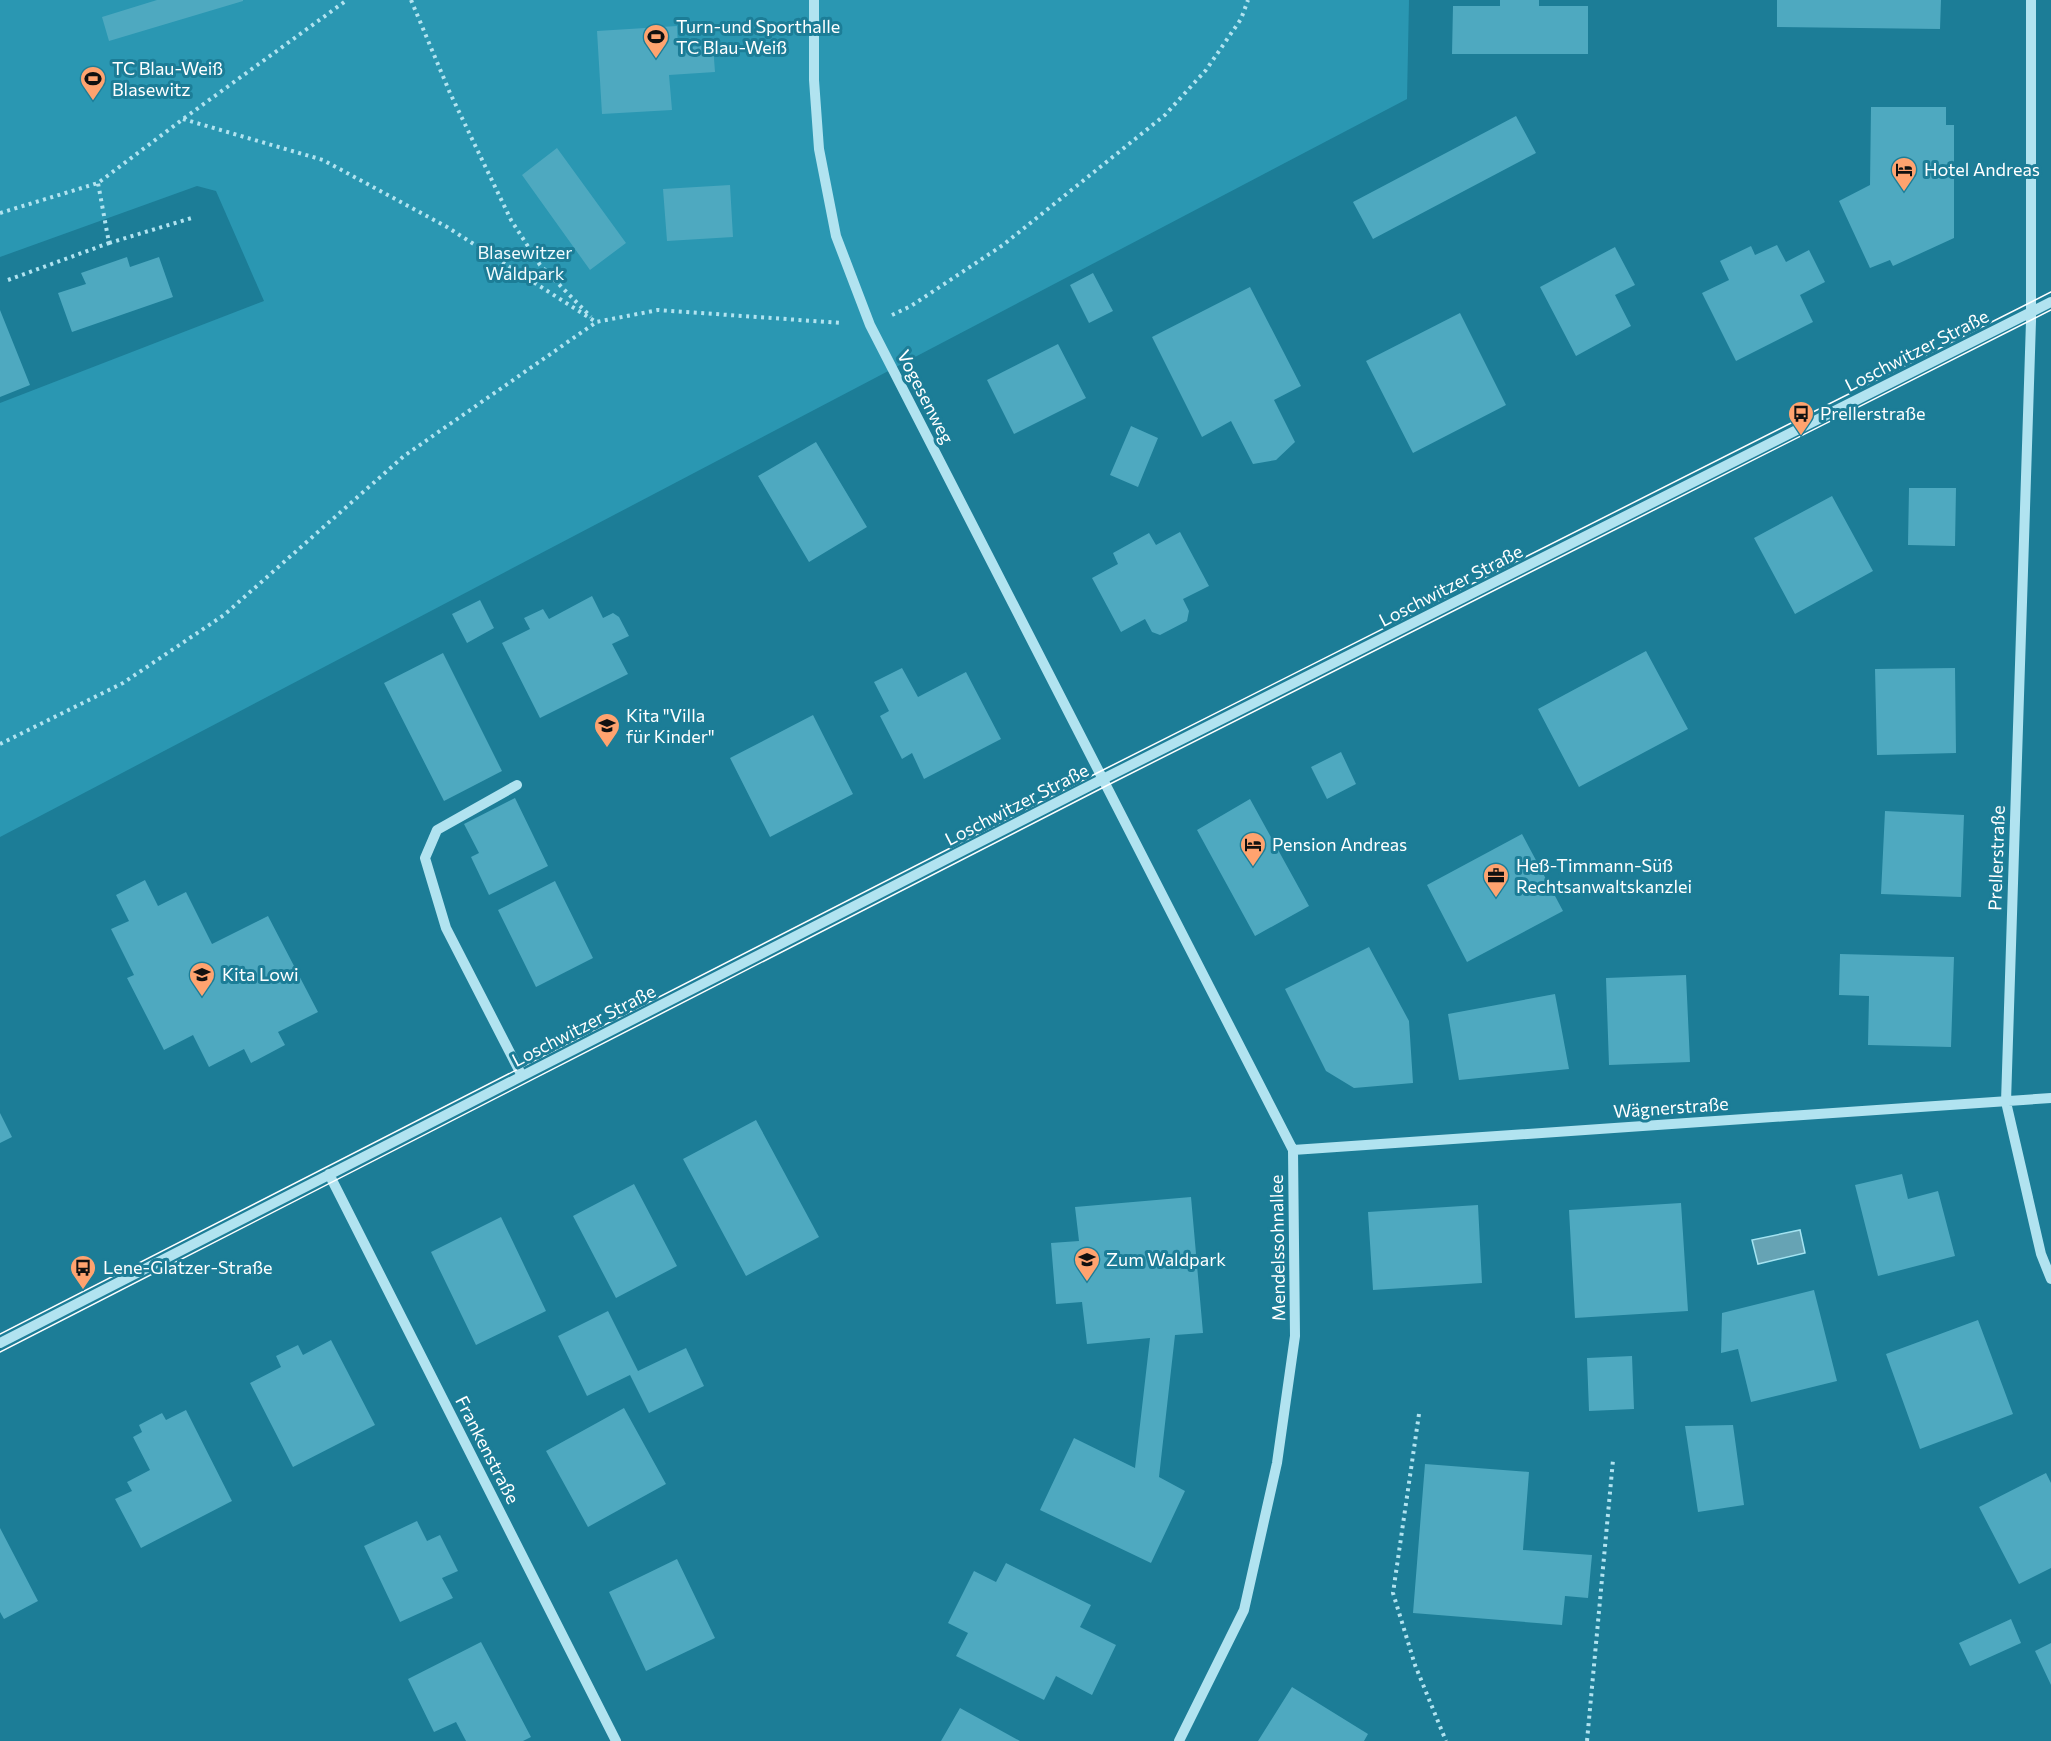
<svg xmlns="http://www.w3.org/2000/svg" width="2051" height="1741" font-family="Commissioner,sans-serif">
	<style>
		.green { fill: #2a97b2 }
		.water { fill: #66a3b4; stroke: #a4e3f1; stroke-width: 1.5 }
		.building { fill: #4ea9c0 }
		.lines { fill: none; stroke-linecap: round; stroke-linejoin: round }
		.path { stroke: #b1e3f0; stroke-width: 4; stroke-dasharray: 3 4.5; stroke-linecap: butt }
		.minor { stroke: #b1e3f0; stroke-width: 10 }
		.tram { stroke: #fff; stroke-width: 1.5 }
		.labels { text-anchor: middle; stroke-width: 6; stroke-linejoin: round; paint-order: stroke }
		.poi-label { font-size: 18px; fill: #fff; stroke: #1c7d97; text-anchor: start }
		.park-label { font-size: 18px; fill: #f1fbfe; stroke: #1c7d97 }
		.street-label { font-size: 18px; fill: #fff; stroke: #1c7d97 }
	</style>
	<rect width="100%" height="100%" fill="#1c7d97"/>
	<path class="green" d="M 0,0 L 1409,0 L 1407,99 L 0,837 L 0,403 L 264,301 L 216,191 L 197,186 L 0,257 Z"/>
	<path class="water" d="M 1800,1230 L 1805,1253 L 1758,1264 L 1752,1240 Z"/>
	<path class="building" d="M 157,0 L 243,0 L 243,1 L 109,41 L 102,17 Z
		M 1500,0 L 1539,0 L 1539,6 L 1588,6 L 1588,54 L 1452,54 L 1453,6 L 1500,6 Z
		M 1777,0 L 1941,0 L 1940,29 L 1777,27 Z
		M 677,26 L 678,48 L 713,45 L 715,72 L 669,75 L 672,110 L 602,114 L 597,31 Z
		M 1871,107 L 1946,107 L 1946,125 L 1954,125 L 1954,238 L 1893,266 L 1890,260 L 1870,268 L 1839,201 L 1870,185 Z
		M 1516,116 L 1536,153 L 1373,239 L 1353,202 Z
		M 557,148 L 626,243 L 590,270 L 522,175 Z
		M 730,185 L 733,237 L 667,241 L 663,189 Z
		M 1777,245 L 1786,262 L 1809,250 L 1825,282 L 1800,295 L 1813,322 L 1736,361 L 1702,293 L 1729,280 L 1720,261 L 1751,246 L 1755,255 Z
		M 1615,247 L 1635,285 L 1615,295 L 1631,326 L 1576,356 L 1540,287 Z
		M 127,257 L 130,267 L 159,257 L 173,297 L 72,332 L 58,293 L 86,284 L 81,273 Z
		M 1093,273 L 1113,311 L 1089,323 L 1070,285 Z
		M 1250,287 L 1301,386 L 1274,400 L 1295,442 L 1276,460 L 1253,464 L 1231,421 L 1202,437 L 1152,337 Z
		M 0,310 L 30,385 L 0,397 Z
		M 1460,313 L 1506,405 L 1413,453 L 1366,361 Z
		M 1058,344 L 1086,398 L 1014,434 L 987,380 Z
		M 1131,426 L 1158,438 L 1138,487 L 1110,475 Z
		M 816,442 L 867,527 L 809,562 L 758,476 Z
		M 1909,488 L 1956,488 L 1955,546 L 1908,545 Z
		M 1832,496 L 1873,571 L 1795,614 L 1754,538 Z
		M 1180,532 L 1209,586 L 1183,599 L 1189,611 L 1187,621 L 1160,635 L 1152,632 L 1145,619 L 1121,632 L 1092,578 L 1118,564 L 1113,553 L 1149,533 L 1156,545 Z
		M 592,596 L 603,618 L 613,613 L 619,617 L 629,636 L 612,644 L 628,674 L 540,718 L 502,643 L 530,629 L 524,618 L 543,609 L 549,619 Z
		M 480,600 L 494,628 L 467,643 L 452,614 Z
		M 1646,651 L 1688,729 L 1579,787 L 1538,709 Z
		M 443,653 L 502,771 L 444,801 L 384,683 Z
		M 902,668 L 918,697 L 966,672 L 1001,739 L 924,779 L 912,753 L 902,759 L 880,716 L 889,711 L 874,682 Z
		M 1955,668 L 1956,753 L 1877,755 L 1875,669 Z
		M 813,715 L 853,794 L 770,837 L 730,758 Z
		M 1341,752 L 1356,784 L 1327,799 L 1311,767 Z
		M 515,798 L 548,866 L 489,895 L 471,857 L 479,853 L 464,824 Z
		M 1250,799 L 1309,906 L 1255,936 L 1197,830 Z
		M 1885,811 L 1964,815 L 1961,897 L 1881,894 Z
		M 1522,834 L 1563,911 L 1467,962 L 1427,885 Z
		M 145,880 L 158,906 L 186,892 L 212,944 L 268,916 L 318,1012 L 278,1032 L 285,1045 L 251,1063 L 244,1049 L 209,1067 L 193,1035 L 164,1050 L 127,978 L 134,975 L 111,929 L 129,921 L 116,895 Z
		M 555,881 L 593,958 L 536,987 L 498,910 Z
		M 1369,947 L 1409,1021 L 1413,1083 L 1354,1088 L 1326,1071 L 1285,989 Z
		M 1840,954 L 1954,957 L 1951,1047 L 1868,1045 L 1869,996 L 1839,995 Z
		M 1686,975 L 1690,1062 L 1609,1065 L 1606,978 Z
		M 1555,994 L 1569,1069 L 1459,1080 L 1448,1014 Z
		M 0,1113 L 12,1137 L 0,1143 Z
		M 756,1120 L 819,1237 L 746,1276 L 683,1159 Z
		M 1902,1174 L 1908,1199 L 1938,1191 L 1955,1256 L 1878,1276 L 1855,1185 Z
		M 634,1184 L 677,1266 L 616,1298 L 573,1216 Z
		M 1191,1197 L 1203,1333 L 1175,1335 L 1159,1477 L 1185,1491 L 1151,1563 L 1040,1510 L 1074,1438 L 1135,1468 L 1150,1338 L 1087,1344 L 1082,1302 L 1056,1304 L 1051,1243 L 1079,1241 L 1075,1207 Z
		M 1681,1203 L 1688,1311 L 1575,1318 L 1569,1210 Z
		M 1478,1205 L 1482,1283 L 1373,1290 L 1368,1212 Z
		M 501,1217 L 546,1311 L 476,1345 L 431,1252 Z
		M 1814,1290 L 1837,1381 L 1751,1402 L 1738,1349 L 1721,1353 L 1722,1313 Z
		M 608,1311 L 638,1371 L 686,1348 L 704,1386 L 649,1413 L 630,1375 L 587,1396 L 558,1336 Z
		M 1978,1320 L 2013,1414 L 1920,1449 L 1886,1354 Z
		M 331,1340 L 375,1425 L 293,1467 L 250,1383 L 281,1367 L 276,1356 L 298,1345 L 303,1355 Z
		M 1632,1356 L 1634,1409 L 1589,1411 L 1587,1358 Z
		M 624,1408 L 666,1484 L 588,1527 L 546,1451 Z
		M 186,1410 L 232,1501 L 141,1548 L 115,1499 L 132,1491 L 127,1482 L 150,1470 L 133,1437 L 142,1432 L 139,1425 L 162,1413 L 166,1420 Z
		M 1733,1425 L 1744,1505 L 1698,1512 L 1685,1426 Z
		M 1425,1464 L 1529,1472 L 1523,1550 L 1592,1555 L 1588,1598 L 1565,1596 L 1562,1625 L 1413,1613 Z
		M 2046,1473 L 2051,1483 L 2051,1568 L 2019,1584 L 1979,1507 Z
		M 417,1521 L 427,1541 L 440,1535 L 458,1571 L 442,1578 L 453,1598 L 400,1622 L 364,1546 Z
		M 0,1528 L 38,1601 L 4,1619 L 0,1612 Z
		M 677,1559 L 715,1638 L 646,1671 L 609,1592 Z
		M 1006,1563 L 1091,1605 L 1080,1627 L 1116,1645 L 1092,1695 L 1056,1676 L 1044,1700 L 956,1656 L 968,1633 L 948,1623 L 974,1571 L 996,1582 Z
		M 2011,1619 L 2021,1643 L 1970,1666 L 1959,1643 Z
		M 481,1642 L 531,1737 L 523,1741 L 466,1741 L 456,1722 L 434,1732 L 408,1679 Z
		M 2051,1643 L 2051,1685 L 2035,1651 Z
		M 1292,1687 L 1368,1734 L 1364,1741 L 1258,1741 Z
		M 960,1708 L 1020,1741 L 941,1741 Z"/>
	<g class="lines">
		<path class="path" d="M 411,0 L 450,93 L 511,220 L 540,265 L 591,317
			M 183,119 L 323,160 L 447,227 L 596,322 L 658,310 L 842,323
			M 0,213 L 98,183 L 183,119 L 347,0
			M 109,243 L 195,217
			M 8,280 L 109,243 L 98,183
			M 892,315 L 911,306 L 1003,245 L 1165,115 L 1206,70 L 1241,19 L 1248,0
			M 0,744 L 123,683 L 224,615 L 404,456 L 595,323
			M 1419,1414 L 1393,1593 L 1415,1665 L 1446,1741
			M 1587,1741 L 1613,1460"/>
		<path class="minor" d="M 814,0 L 814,80 L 819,149 L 836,236 L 870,325 L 1293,1150 L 1295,1336 L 1277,1463 L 1244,1610 L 1179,1741
			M 2031,0 L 2031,321 L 2006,1102 L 2041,1254 L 2051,1279
			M 517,785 L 437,830 L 425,858 L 446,928 L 522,1076
			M 1293,1150 L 2051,1098
			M 329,1174 L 616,1741
			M 0,1343 L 1103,779 L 2051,302"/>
		<path class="tram" d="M 0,1334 L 1099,772 L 2051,292
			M 0,1352 L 1106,786 L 2051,310"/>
	</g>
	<defs>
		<symbol id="stadium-pin" viewBox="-11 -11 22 30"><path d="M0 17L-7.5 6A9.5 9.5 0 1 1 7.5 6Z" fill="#ffa36f" stroke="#1c7d97"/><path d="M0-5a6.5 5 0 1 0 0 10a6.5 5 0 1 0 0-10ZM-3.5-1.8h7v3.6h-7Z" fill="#111"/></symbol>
		<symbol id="hotel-pin" viewBox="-11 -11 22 30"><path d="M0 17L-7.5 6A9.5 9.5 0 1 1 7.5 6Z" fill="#ffa36f" stroke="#1c7d97"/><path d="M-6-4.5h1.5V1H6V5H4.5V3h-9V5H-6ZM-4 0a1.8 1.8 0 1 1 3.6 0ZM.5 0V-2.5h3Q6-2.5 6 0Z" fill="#111"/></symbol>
		<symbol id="bus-pin" viewBox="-11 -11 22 30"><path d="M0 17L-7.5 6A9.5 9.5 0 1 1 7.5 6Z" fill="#ffa36f" stroke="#1c7d97"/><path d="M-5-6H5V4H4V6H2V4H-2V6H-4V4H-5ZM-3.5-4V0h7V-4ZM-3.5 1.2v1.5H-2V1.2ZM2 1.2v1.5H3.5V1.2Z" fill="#111"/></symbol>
		<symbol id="school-pin" viewBox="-11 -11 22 30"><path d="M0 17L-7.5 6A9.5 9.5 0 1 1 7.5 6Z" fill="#ffa36f" stroke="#1c7d97"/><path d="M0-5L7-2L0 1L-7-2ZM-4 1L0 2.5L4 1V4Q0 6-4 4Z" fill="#111"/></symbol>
		<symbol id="office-pin" viewBox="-11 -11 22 30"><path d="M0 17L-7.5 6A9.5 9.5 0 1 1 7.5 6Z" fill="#ffa36f" stroke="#1c7d97"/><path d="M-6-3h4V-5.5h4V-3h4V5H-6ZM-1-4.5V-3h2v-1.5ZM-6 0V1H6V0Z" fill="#111"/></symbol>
	</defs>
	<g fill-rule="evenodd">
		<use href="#stadium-pin" x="641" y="22" width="30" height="40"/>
		<use href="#stadium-pin" x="78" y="64" width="30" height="40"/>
		<use href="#hotel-pin" x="1889" y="155" width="30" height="40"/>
		<use href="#bus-pin" x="1786" y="399" width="30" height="40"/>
		<use href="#school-pin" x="592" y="711" width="30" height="40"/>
		<use href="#hotel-pin" x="1238" y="830" width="30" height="40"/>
		<use href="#office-pin" x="1481" y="861" width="30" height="40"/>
		<use href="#school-pin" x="187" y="960" width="30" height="40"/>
		<use href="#school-pin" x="1072" y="1245" width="30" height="40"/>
		<use href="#bus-pin" x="68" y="1253" width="30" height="40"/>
	</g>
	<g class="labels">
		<g class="poi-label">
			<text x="676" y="33">Turn-und Sporthalle<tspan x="676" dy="21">TC Blau-Weiß</tspan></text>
			<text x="112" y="75">TC Blau-Weiß<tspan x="112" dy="21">Blasewitz</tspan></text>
			<text x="1924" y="176">Hotel Andreas</text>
			<text x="1820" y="420">Prellerstraße</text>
			<text x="626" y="722">Kita "Villa<tspan x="626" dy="21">für Kinder"</tspan></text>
			<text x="1272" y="851">Pension Andreas</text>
			<text x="1516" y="872">Heß-Timmann-Süß<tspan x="1516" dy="21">Rechtsanwaltskanzlei</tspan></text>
			<text x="222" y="981">Kita Lowi</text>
			<text x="1106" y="1266">Zum Waldpark</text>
			<text x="103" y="1274">Lene-Glatzer-Straße</text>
		</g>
		<g class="park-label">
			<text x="525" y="259">Blasewitzer<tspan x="525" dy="21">Waldpark</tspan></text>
		</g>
		<g class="street-label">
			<text transform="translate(1917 351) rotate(-27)" y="6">Loschwitzer Straße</text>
			<text transform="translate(925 397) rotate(63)" y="6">Vogesenweg</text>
			<text transform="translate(1451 586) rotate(-27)" y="6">Loschwitzer Straße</text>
			<text transform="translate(1017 805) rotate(-27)" y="6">Loschwitzer Straße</text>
			<text transform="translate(1997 858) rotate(-88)" y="6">Prellerstraße</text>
			<text transform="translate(584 1026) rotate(-27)" y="6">Loschwitzer Straße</text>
			<text transform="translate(1671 1108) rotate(-4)" y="6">Wägnerstraße</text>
			<text transform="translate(1278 1248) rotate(-91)" y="6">Mendelssohnallee</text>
			<text transform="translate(487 1450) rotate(63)" y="6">Frankenstraße</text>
		</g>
	</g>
</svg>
